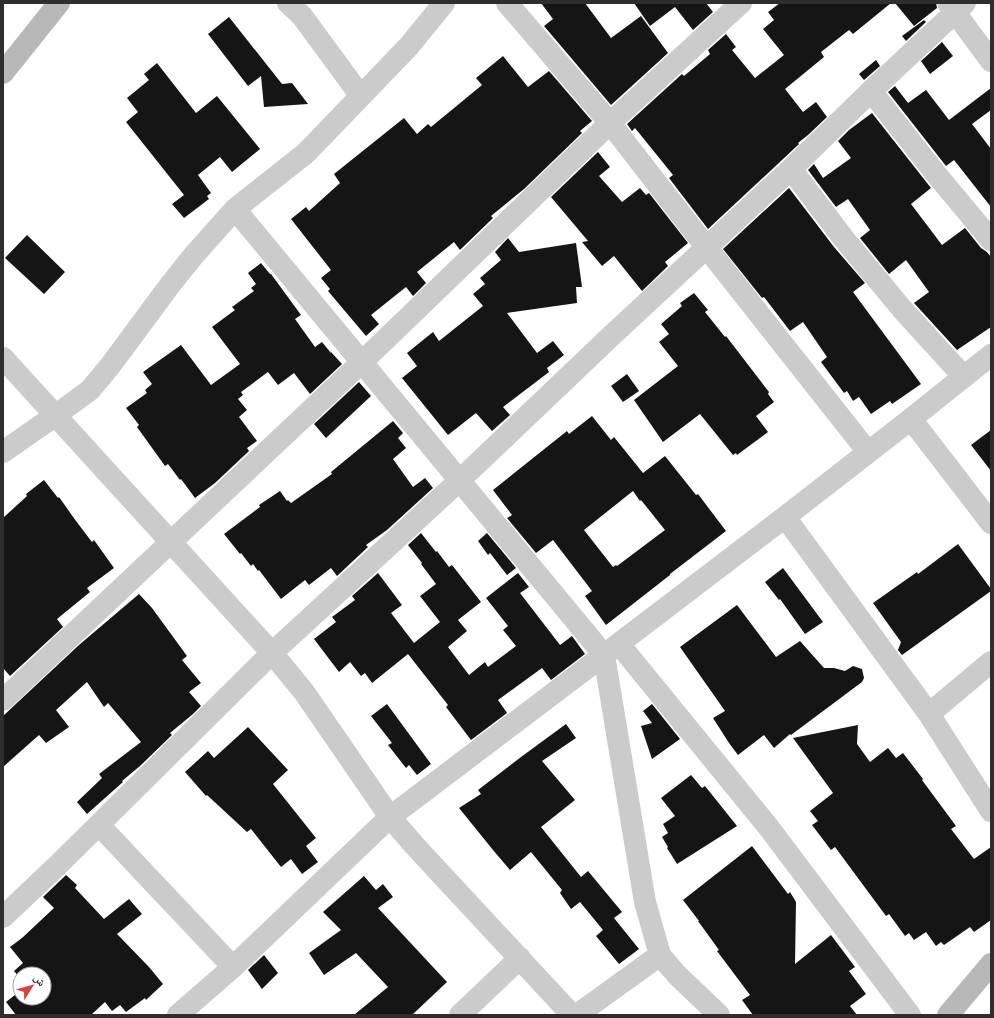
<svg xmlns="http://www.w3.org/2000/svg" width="994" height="1018" font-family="'Sofia Sans Condensed','Noto Naskh Arabic',sans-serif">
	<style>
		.building { fill: #151515; fill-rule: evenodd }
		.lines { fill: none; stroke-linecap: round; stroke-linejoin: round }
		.street { stroke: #cbcbcb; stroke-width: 22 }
		.secondary { stroke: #b8b8b8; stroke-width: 22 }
	</style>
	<rect width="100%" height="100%" fill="#fff"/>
	<path class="building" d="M 541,3 L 585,3 L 611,38 L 641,16 L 668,53 L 611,105 L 544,26 L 553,19 Z
		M 634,3 L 706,3 L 713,12 L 693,30 L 675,7 L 650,26 Z
		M 780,3 L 891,3 L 853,34 L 849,30 L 821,52 L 824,57 L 785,89 L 803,112 L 816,102 L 827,117 L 808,135 L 798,143 L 799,144 L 782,160 L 708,229 L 669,178 L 673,175 L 635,128 L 632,131 L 627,124 L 682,74 L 684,76 L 710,54 L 708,50 L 726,34 L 736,47 L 732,50 L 755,78 L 784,55 L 763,29 L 774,20 L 768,12 Z
		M 895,3 L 936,3 L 937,8 L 914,26 Z
		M 229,17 L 282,84 L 292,83 L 308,104 L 264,107 L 261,76 L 248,86 L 208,34 Z
		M 924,20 L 926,22 L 906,41 L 902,36 Z
		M 942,42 L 953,56 L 930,74 L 921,61 Z
		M 503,56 L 528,87 L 549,71 L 592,121 L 580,131 L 582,133 L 524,189 L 491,216 L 493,218 L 460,250 L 454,242 L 417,272 L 426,283 L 413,296 L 406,287 L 371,315 L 379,324 L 366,336 L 328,291 L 330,289 L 321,278 L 331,270 L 291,219 L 306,207 L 309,211 L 340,183 L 334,174 L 404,118 L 417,134 L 428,124 L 431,127 L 482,85 L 476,78 Z
		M 876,60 L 880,66 L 864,80 L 859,74 Z
		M 157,63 L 196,113 L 217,96 L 260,149 L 232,172 L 220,157 L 198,175 L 211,193 L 207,196 L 209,199 L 184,218 L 172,204 L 184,195 L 126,122 L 138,112 L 127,98 L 149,80 L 144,74 Z
		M 895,86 L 908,103 L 926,90 L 949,120 L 991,88 L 991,110 L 972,124 L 991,149 L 991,207 L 954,160 L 946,166 L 888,92 Z
		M 872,113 L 931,188 L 911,204 L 942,245 L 965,228 L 981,248 L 987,252 L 991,257 L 991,327 L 957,350 L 914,303 L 929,292 L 906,260 L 889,274 L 860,238 L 870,230 L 848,199 L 836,207 L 808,170 L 814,164 L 823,178 L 851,158 L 838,141 L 849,130 Z
		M 598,152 L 610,167 L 599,176 L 622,202 L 640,188 L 646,195 L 649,193 L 688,243 L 665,262 L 668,266 L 642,291 L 614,256 L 602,266 L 582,242 L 588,241 L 551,197 Z
		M 789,188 L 834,247 L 865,283 L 853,292 L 921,384 L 892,404 L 890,401 L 871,414 L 859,397 L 853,401 L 847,391 L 844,393 L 821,362 L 827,357 L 803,322 L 790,331 L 764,297 L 762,298 L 723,249 Z
		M 27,235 L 65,272 L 44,294 L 5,258 Z
		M 508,238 L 519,252 L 576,243 L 582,287 L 576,287 L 577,303 L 507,313 L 537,353 L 553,341 L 564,355 L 547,368 L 549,372 L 503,407 L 510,415 L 492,431 L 476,413 L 448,435 L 402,378 L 417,366 L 407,353 L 433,332 L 439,341 L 483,306 L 473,294 L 485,284 L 480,278 L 501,260 L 495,252 Z
		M 261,263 L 270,274 L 271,274 L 301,315 L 295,319 L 315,347 L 322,342 L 331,353 L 331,352 L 342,364 L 310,394 L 294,373 L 278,385 L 268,372 L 241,392 L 243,395 L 238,399 L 247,410 L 239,417 L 257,441 L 247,448 L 249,451 L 215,483 L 195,498 L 181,479 L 180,480 L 168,464 L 165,466 L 137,427 L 139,425 L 126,408 L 147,393 L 145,390 L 152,384 L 143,372 L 181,345 L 211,385 L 240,364 L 212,327 L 235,310 L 232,307 L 254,291 L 251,288 L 256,284 L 248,273 Z
		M 694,293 L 708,310 L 705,312 L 725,337 L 726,336 L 769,392 L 768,394 L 774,402 L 756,416 L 768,432 L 737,455 L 736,453 L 733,455 L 700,414 L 663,442 L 634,400 L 678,366 L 659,342 L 669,334 L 661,324 L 682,306 L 680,303 Z
		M 627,374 L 639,391 L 623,402 L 611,386 Z
		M 359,382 L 371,396 L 326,438 L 314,424 Z
		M 592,416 L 611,440 L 614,437 L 643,473 L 665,456 L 696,495 L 698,494 L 726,531 L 670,574 L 670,575 L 606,625 L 585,596 L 592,591 L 553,540 L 536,553 L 507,518 L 512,515 L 493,490 L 567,431 L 569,434 ZM 633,491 L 640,501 L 641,500 L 665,530 L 617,566 L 616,565 L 613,567 L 584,530 Z
		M 393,421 L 403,433 L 398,438 L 406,448 L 393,459 L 413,487 L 425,478 L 433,488 L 387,530 L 366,545 L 368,547 L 337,576 L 331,568 L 309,585 L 305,580 L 281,599 L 259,570 L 258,571 L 253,564 L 251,566 L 241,553 L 240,554 L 224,534 L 260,507 L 259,505 L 280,491 L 287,501 L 288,500 L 291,503 L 332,474 L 331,472 Z
		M 991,430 L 991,471 L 971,445 Z
		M 44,480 L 58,498 L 59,497 L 76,521 L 92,542 L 94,540 L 114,568 L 87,588 L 90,592 L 57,619 L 63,627 L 10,676 L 3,668 L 3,518 L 27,496 L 26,494 Z
		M 421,533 L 436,552 L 437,551 L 449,567 L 452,565 L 481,602 L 458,620 L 467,631 L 448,647 L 469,675 L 485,662 L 488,667 L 516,646 L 503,630 L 508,626 L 486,598 L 518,573 L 529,587 L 520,593 L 560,645 L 572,636 L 585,654 L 551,680 L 542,668 L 498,700 L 507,713 L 471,740 L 446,707 L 448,705 L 408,654 L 372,683 L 365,673 L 361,676 L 350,662 L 339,672 L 314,639 L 336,622 L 332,617 L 355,600 L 352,596 L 378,573 L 402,605 L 391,613 L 414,643 L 440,622 L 420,596 L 436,584 L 421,564 L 422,563 L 408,545 Z
		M 487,533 L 516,568 L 507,575 L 490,553 L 488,555 L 478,541 Z
		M 958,544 L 991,589 L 991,591 L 902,655 L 898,650 L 901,642 L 873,603 L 917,572 L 918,574 Z
		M 783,568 L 823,622 L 805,634 L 780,599 L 779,600 L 765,582 Z
		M 139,594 L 152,608 L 187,656 L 182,660 L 201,683 L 189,692 L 201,706 L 193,714 L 170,733 L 172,735 L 140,766 L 122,781 L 123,782 L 87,814 L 77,802 L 102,778 L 99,774 L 141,742 L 108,703 L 104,707 L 87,682 L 56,710 L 69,727 L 46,743 L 39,735 L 3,767 L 3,716 L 79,645 Z
		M 737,605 L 776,657 L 800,641 L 824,668 L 834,668 L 845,671 L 853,666 L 862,669 L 864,678 L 862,682 L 791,735 L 790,734 L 774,748 L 764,735 L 738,755 L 729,743 L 713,718 L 725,711 L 680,647 Z
		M 387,704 L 431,764 L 417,775 L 409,765 L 406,768 L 388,745 L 392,743 L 371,716 Z
		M 652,704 L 680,739 L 652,759 L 641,726 L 652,723 L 643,711 Z
		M 566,724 L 576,738 L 542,761 L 575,800 L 541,827 L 581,877 L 588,871 L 622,912 L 614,918 L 639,949 L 619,964 L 596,936 L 603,930 L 580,902 L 571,909 L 560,893 L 562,890 L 531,852 L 510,870 L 493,850 L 459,808 L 481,794 L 478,790 L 521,757 Z
		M 858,725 L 857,744 L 870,762 L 888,748 L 896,758 L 903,753 L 923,779 L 922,780 L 956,826 L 951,829 L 974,859 L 991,847 L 991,920 L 974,932 L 970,927 L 944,945 L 941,942 L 936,946 L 926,932 L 914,940 L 909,933 L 905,936 L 889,914 L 886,916 L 835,847 L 831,850 L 812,825 L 818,821 L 810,811 L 833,793 L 793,738 Z
		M 248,727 L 288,770 L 273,784 L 316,838 L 306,846 L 318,862 L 302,874 L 291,859 L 281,867 L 251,829 L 247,832 L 207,795 L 206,796 L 185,772 L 208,751 L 214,758 Z
		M 691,775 L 702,788 L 705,786 L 737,826 L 677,864 L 667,848 L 668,847 L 662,837 L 668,833 L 663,824 L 675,816 L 661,798 Z
		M 752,846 L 788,894 L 790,892 L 796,902 L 795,964 L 831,935 L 855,967 L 849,971 L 866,994 L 850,1006 L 857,1015 L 753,1015 L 742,1000 L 750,995 L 717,951 L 719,950 L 698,921 L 699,921 L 683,900 Z
		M 66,875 L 77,885 L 75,888 L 104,919 L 129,899 L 142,914 L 117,934 L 149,967 L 163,984 L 146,1000 L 145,998 L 126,1012 L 120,1005 L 112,1011 L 105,1002 L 91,1015 L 16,1015 L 6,1002 L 20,991 L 20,998 L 44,998 L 44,974 L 20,974 L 20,978 L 14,971 L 23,963 L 10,947 L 22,938 L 54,908 L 43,897 Z
		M 364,876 L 376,890 L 383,884 L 393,897 L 378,908 L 447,982 L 412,1015 L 354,1015 L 388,987 L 356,953 L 324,975 L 309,953 L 341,930 L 323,912 Z
		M 264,955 L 278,973 L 262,989 L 248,970 Z"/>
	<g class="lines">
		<path class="street" d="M 288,3 L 302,16 L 360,95
			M 507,3 L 610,123 L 707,248 L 868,452
			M 948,3 L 991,61
			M 871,91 L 936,174 L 991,240
			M 791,169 L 844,239 L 902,309 L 964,377
			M 235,209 L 604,655 L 645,902 L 660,955 L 677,975 L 719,1015
			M 3,358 L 272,653 L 304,692 L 390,817 L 414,845 L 572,1015
			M 911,419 L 991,523
			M 3,452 L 10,447 L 56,415 L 90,390 L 110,366 L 170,285 L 194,255 L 235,209 L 306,153 L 409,46 L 444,3
			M 785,517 L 929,714 L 991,811
			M 619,644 L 770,829 L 910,1015
			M 3,700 L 362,362 L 610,123 L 741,3
			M 929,714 L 991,662
			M 99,825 L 233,967
			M 3,917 L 59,864 L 272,653 L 460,480 L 610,337 L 791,169 L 871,91 L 965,3
			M 178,1015 L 233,967 L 390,817 L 604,655 L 785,517 L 911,419 L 991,355
			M 460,1015 L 520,958
			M 577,1015 L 660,955"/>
		<path class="secondary" d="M 3,73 L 59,3
			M 948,1015 L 991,964"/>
	</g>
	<rect width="994" height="1018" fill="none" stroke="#2e2e2e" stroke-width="8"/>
	<g transform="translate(32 986) rotate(53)"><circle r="19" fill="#ffffff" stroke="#ababab"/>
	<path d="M0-3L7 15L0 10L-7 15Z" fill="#d6443f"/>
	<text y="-6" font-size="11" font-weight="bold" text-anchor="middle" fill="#2e2e2e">ش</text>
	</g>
</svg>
